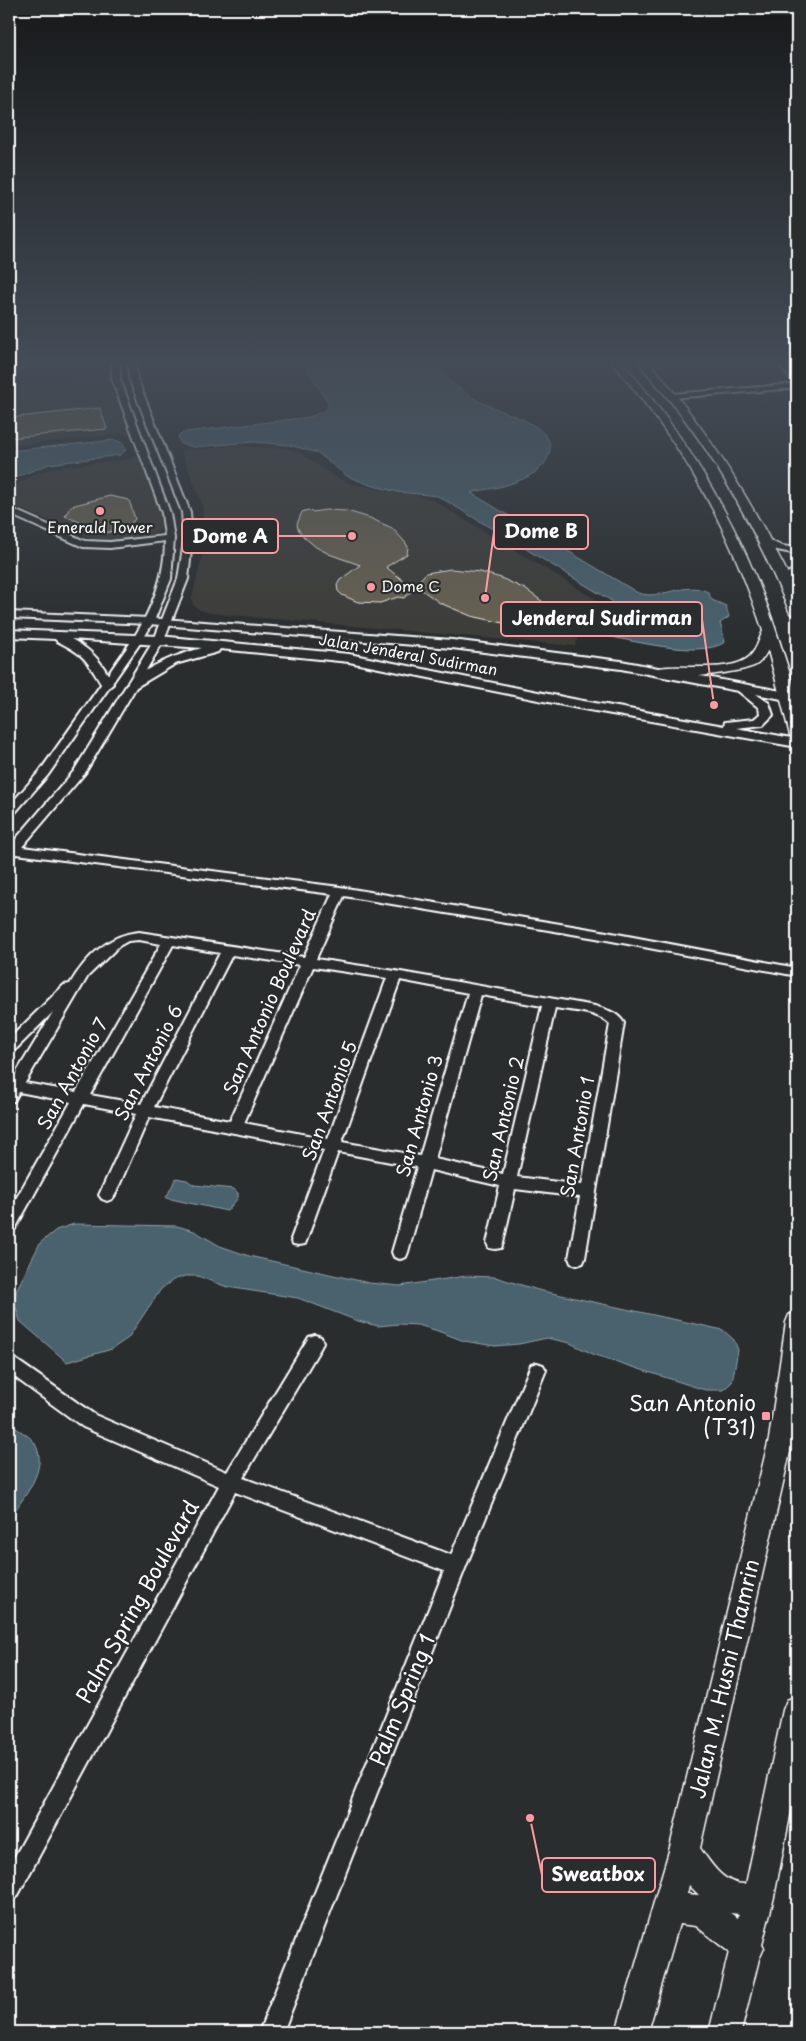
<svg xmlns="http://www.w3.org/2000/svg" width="806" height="2041" font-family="'Playpen Sans',sans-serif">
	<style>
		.built { fill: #3d3d38 }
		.water { fill: #48626d; stroke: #91a1a7 }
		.building { fill: #696251; stroke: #fff }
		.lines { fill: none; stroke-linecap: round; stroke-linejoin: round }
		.minor-casing { stroke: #fff; stroke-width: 4 }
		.tertiary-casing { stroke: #fff; stroke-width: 4 }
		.secondary-casing { stroke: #fff; stroke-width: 3 }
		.minor { fill: #2a2d2e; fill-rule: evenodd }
		.tertiary { fill: #2a2d2e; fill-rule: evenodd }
		.secondary { fill: #2a2d2e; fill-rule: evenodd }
		.poi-dot { fill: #ff9aa2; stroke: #2a2d2e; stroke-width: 2 }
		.labels { text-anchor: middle; stroke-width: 4.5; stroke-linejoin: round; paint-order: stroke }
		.far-poi-label { font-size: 15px; fill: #fff; stroke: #2a2d2e }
		.far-street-label { font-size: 15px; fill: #fff; stroke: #2a2d2e }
		.street-label { font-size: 18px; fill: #fff; stroke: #2a2d2e }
		.near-poi-label { font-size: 21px; fill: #fff; stroke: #2a2d2e; text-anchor: end }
		.near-street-label { font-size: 21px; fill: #fff; stroke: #2a2d2e }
		.leader { fill: none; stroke: #ff9aa2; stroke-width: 2 }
		.callout-dot { fill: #ff9aa2; stroke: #2a2d2e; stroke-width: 2 }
		.callout { fill: #2a2d2e; stroke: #ff9aa2; stroke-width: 2 }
		.callout-label { font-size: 19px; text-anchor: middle; font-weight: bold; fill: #fff }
	</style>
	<rect width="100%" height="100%" fill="#2a2d2e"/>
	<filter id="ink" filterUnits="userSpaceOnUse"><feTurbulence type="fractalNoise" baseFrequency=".02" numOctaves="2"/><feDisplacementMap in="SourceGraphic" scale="10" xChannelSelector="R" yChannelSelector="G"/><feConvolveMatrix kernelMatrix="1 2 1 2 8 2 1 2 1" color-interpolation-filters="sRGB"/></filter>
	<g filter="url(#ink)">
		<path class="built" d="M 111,376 L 132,433 L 9,446 L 9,387 Z
			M 231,446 L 285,448 L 300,453 L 335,477 L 351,484 L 429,498 L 603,604 L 583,618 L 575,646 L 210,613 L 200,610 L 193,605 L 192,597 L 205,546 L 202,504 L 181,451 Z
			M 140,454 L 163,519 L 164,527 L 159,532 L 150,536 L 114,540 L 93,539 L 9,504 L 9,488 L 36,474 L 57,467 L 131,459 Z"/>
		<path class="water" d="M 302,361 L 437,361 C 443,374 450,383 462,390 C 471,397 481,403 492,407 C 510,415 561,428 548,457 C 543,470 527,478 515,482 C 501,488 484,489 471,493 L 638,593 C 661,601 685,580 708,592 L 712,600 L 726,606 L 729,617 L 720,623 L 725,642 C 700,659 631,640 601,635 L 595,632 L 592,625 L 615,609 L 617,605 L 615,603 L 438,496 L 398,492 L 370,485 L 347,476 L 318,453 L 290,445 L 254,442 L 194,447 L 181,444 L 178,437 L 179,435 L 186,432 L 310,417 L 324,411 L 329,405 L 328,402 Z
			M 115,440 L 123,443 L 126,450 L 120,455 L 49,464 L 9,480 L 9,451 Z
			M 176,1178 L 187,1180 L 194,1185 L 234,1189 L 238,1193 L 238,1198 L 227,1211 L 166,1198 Z
			M 74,1224 L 177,1226 L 194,1231 L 220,1246 L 249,1256 L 369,1283 L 400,1286 L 466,1276 L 495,1277 L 538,1290 L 723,1330 L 734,1340 L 738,1350 L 732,1382 L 723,1390 L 705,1390 L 595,1355 L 570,1343 L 547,1338 L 519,1344 L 495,1346 L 464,1341 L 438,1331 L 418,1325 L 399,1324 L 378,1326 L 358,1321 L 298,1298 L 227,1287 L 198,1276 L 185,1276 L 173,1280 L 161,1289 L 128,1338 L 112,1349 L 67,1362 L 20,1321 L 15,1304 L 16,1291 L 40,1243 L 56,1230 Z
			M 9,1423 C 16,1429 29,1435 34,1442 C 51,1468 22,1499 9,1519 Z"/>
		<path class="building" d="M 100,408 L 107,429 L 9,438 L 9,418 Z
			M 110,496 L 129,500 L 135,519 L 128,527 L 105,533 L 65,516 L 71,506 Z
			M 308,510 L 312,512 L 326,510 L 347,511 L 370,518 L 392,528 L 405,542 L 408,547 L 407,554 L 386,567 L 414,589 L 404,598 L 398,597 L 380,603 L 358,602 L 342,595 L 338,591 L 337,585 L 340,580 L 360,565 L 329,554 L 316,547 L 304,537 L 298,529 L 297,524 L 302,512 Z
			M 451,569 L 480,572 L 501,578 L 525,589 L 546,604 L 549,610 L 546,623 L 540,621 L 522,625 L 508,624 L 471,616 L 440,603 L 415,585 L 426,573 Z"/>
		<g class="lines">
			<defs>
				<path id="minor" d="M 112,361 L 120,361 L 120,379 L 170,513 L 174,538 L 171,579 L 154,621 L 143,639 L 48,775 L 13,815 L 9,817 L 9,806 L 40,771 L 133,639 C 152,609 165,577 165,541 L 110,548 L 83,547 L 9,514 L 9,508 L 12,509 L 85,541 L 110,542 L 165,536 L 162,513 L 112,379 Z
					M 128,361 L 136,361 L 137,378 L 190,512 L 192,541 L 188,579 L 164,640 L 85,773 L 22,847 L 340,887 L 596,930 L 797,968 L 797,976 L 596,938 L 344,896 L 316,959 L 395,971 L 595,1006 C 607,1010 617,1012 624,1023 L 585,1258 L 583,1263 L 577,1265 L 571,1263 L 569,1258 L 580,1197 L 515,1189 L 503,1243 L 501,1248 L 495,1249 L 489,1248 L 487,1243 L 500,1186 L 431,1170 L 408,1252 L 406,1257 L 400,1259 L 394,1257 L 392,1252 L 417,1167 L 338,1152 L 307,1239 L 305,1244 L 299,1245 L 293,1244 L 291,1239 L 324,1150 L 149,1117 L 115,1195 L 112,1199 L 107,1201 L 102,1199 L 99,1195 L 136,1114 L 84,1104 L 15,1229 L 9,1231 L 9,1211 L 71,1102 L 19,1092 L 14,1101 L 9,1102 L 9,1080 L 12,1080 L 53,1012 L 14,1051 L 9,1052 L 9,1039 L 64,985 L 70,984 C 85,958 109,934 139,932 L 304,957 L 332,894 L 16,854 L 9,859 L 9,847 L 74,771 L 154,640 L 178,579 L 184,541 L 182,512 L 129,378 ZM 139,940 L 161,944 L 76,1092 L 25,1083 L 88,976 L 119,946 L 128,941 ZM 173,945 L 220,953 L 141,1104 L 90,1095 ZM 232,955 L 300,965 L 230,1121 L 154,1107 ZM 313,967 L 387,978 L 328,1139 L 244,1123 ZM 400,980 L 468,993 L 420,1156 L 342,1142 ZM 481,995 L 542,1006 L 503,1174 L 435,1159 ZM 555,1008 C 572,1011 597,1011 610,1024 L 582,1185 L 517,1177 Z
					M 776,361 L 783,361 L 797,376 L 797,382 L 794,382 Z
					M 797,384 L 797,388 L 672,398 L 668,396 L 672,394 Z
					M 764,538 L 782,546 L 797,548 L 797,554 L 777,550 L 761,543 L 761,539 Z
					M 797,567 L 797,574 L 786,582 L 780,582 L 780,578 Z
					M 315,1335 L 321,1337 L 323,1342 L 321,1347 L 243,1478 L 451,1555 L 531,1365 L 537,1363 L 543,1365 L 546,1370 L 466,1566 L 283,2032 L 259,2032 L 444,1571 L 235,1492 L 17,1897 L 9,1900 L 9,1867 L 219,1486 L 83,1427 L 9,1373 L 9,1357 L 15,1359 L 95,1415 L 227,1472 L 309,1337 Z"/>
				<path id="tertiary" d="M 9,612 L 149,618 L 452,640 L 621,661 L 797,694 L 797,702 L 756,694 L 769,703 L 773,715 L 763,725 L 736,728 L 797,739 L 797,747 L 578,708 L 349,662 L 220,649 L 218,652 L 175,664 L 133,689 L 127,685 L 129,682 C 151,665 175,655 202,648 L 71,639 C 92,650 103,663 113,684 L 107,688 L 103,687 C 86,660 87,656 57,641 L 55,639 L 9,637 L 9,630 L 159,636 L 349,654 L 578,700 L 724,726 L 725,722 L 754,719 L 760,714 L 759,708 L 738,691 L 621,669 L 452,648 L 149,624 L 9,618 Z"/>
				<path id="secondary" d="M 611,361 L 621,361 C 693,444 747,538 780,643 C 786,663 795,685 797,705 C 799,716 797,728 797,739 L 792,738 L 790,735 L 768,650 C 765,655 762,661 756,665 C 743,673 660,683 651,672 C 661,659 729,677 750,656 C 757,649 759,639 763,631 C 738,555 704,482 656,418 C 642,398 626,380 611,361 Z
					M 637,361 L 648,361 C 695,415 734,473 768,536 C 777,554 793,579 797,598 C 798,604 797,611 797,617 L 790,613 C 762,545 729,479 685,420 C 670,400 653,381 637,361 Z
					M 797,1312 L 797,1408 L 793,1439 L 700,1848 C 712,1865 724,1885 746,1884 L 783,1710 L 787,1700 L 797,1696 L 797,1780 L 774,1897 L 762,1945 L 764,1948 L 759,1959 L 741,2032 L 709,2032 L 729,1952 L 696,1926 L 679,1924 L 648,2032 L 616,2032 L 669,1851 L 769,1439 L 786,1322 L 789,1315 ZM 689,1885 L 699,1895 L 687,1894 ZM 730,1913 L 739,1914 L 738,1918 Z"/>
			</defs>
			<use href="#minor" class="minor-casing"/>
			<use href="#tertiary" class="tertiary-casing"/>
			<use href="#secondary" class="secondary-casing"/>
			<use href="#minor" class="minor"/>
			<use href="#tertiary" class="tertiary"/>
			<use href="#secondary" class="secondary"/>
		</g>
	</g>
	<linearGradient id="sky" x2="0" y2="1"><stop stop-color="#171919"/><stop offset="0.56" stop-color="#444c57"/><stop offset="1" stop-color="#444c57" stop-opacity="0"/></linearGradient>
	<rect width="806" height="647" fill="url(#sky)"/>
	<g class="poi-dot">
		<circle cx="100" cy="511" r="5"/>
		<circle cx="371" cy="587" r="5"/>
		<rect x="761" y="1411" width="10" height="10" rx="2.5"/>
	</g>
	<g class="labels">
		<g class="far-poi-label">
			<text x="100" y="533">Emerald Tower</text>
			<text x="381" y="592" text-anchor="start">Dome C</text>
		</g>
		<g class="far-street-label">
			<text transform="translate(408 655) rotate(10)" y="5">Jalan Jenderal Sudirman</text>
		</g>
		<g class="street-label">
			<text transform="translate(270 1002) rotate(-66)" y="6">San Antonio Boulevard</text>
			<text transform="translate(149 1063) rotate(-63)" y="6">San Antonio 6</text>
			<text transform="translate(73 1074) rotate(-61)" y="6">San Antonio 7</text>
			<text transform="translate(330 1101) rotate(-70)" y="6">San Antonio 5</text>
			<text transform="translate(420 1116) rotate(-74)" y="6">San Antonio 3</text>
			<text transform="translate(504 1119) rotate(-77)" y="6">San Antonio 2</text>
			<text transform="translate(578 1137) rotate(-80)" y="6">San Antonio 1</text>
		</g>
		<g class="near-poi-label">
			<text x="756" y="1411">San Antonio<tspan x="756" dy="24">(T31)</tspan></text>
		</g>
		<g class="near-street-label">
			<text transform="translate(138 1602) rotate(-61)" y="7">Palm Spring Boulevard</text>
			<text transform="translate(725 1679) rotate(-77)" y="7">Jalan M. Husni Thamrin</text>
			<text transform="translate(403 1700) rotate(-68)" y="7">Palm Spring 1</text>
		</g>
	</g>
	<path class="leader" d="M485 598L494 532M352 536L278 536M714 705L702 619M530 1818L542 1875"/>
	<g class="callout-dot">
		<circle cx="485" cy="598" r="5"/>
		<circle cx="352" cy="536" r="5"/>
		<circle cx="714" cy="705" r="5"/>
		<circle cx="530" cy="1818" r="5"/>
	</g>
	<g class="callout">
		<rect x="494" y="515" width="94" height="34" rx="5"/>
		<rect x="182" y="519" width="96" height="34" rx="5"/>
		<rect x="501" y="602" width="201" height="34" rx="5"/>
		<rect x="542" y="1858" width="113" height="34" rx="5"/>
	</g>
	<g class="callout-label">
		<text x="541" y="538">Dome B</text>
		<text x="230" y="543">Dome A</text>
		<text x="602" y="625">Jenderal Sudirman</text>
		<text x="598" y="1881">Sweatbox</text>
	</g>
	<rect width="806" height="2041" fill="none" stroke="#2a2d2e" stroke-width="30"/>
	<rect x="15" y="15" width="776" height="2011" fill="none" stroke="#fff" stroke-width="2" filter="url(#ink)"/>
</svg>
